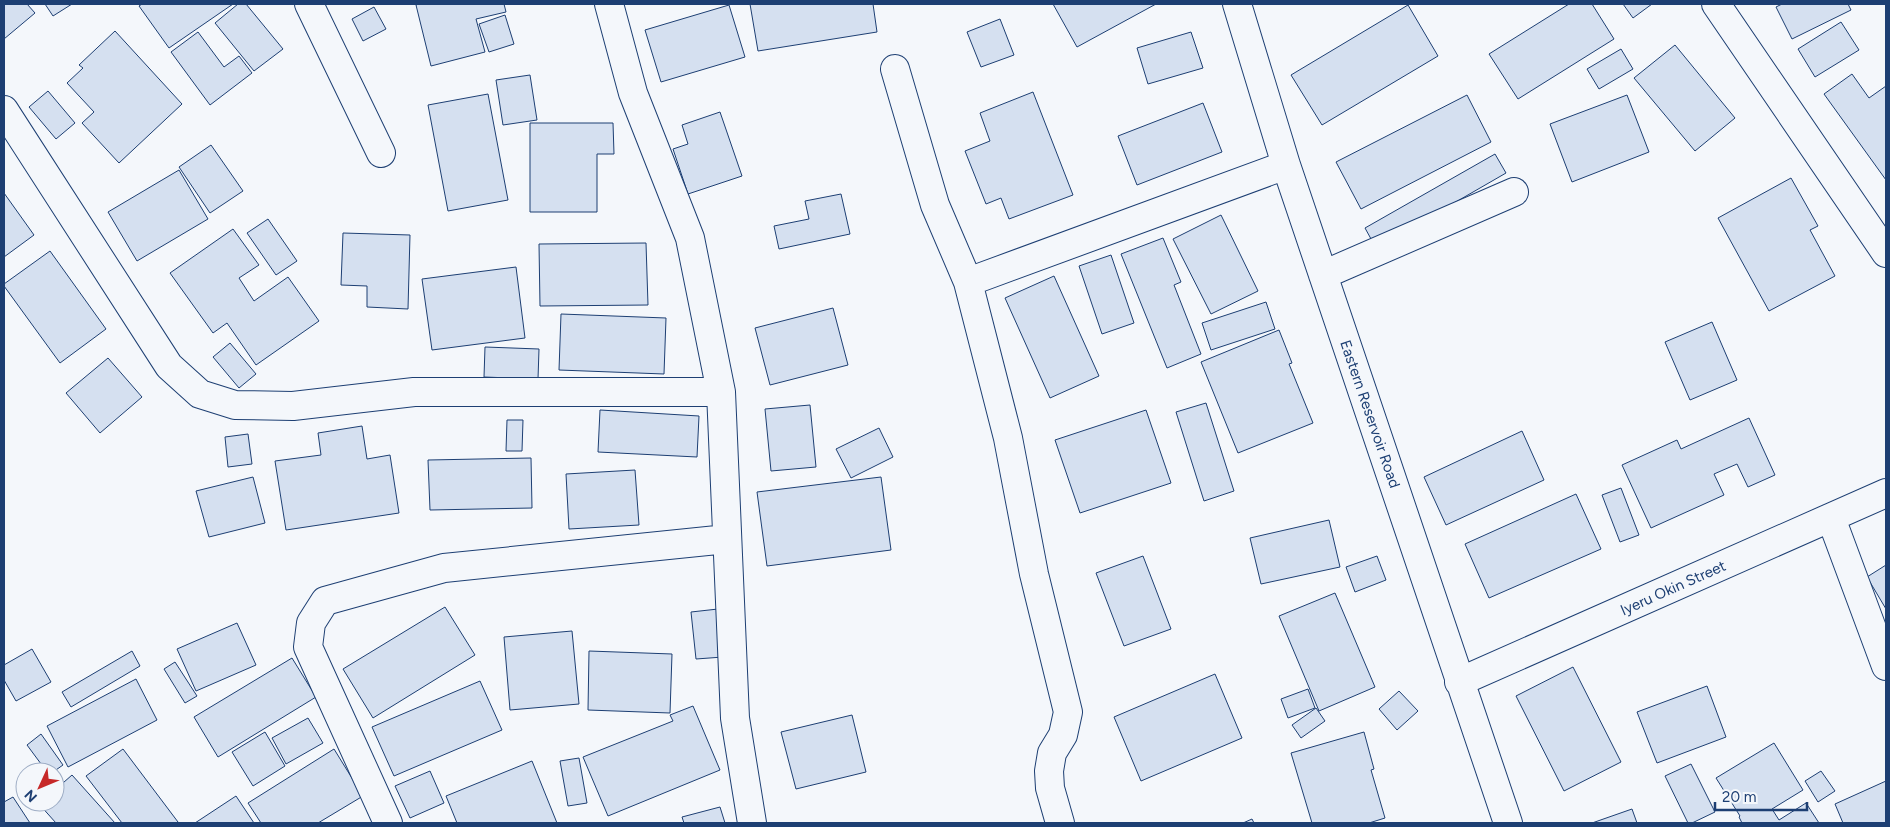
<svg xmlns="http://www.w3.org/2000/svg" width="1890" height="827" font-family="Figtree,sans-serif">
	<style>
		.building { fill: #d5e0f0; stroke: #1d3f73 }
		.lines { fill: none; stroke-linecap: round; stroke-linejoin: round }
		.minor-casing { stroke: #1d3f73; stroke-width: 30 }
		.minor { stroke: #f4f7fb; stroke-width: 28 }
		.labels { text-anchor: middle; stroke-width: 4; stroke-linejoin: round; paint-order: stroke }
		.street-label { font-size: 15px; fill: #1d3f73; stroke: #f4f7fb }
	</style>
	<rect width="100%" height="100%" fill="#f4f7fb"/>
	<path class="building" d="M 4,4 L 27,4 L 35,13 L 4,39 Z
		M 45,4 L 72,4 L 53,16 Z
		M 142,4 L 233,4 L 169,48 L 139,6 Z
		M 238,4 L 246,4 L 283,49 L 254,71 L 215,23 Z
		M 419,4 L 504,4 L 506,12 L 476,19 L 485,52 L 431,66 L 416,5 Z
		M 750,4 L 873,4 L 877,32 L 758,51 Z
		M 1053,4 L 1156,4 L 1077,47 Z
		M 1569,4 L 1592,4 L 1614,39 L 1518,99 L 1489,54 Z
		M 1623,4 L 1652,4 L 1633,18 Z
		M 1782,4 L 1848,4 L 1851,10 L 1792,39 L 1776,7 Z
		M 729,5 L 745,57 L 661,82 L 645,30 Z
		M 1408,5 L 1438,56 L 1322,125 L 1291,75 Z
		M 374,7 L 386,29 L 363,41 L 352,19 Z
		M 505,15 L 514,44 L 489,52 L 479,24 Z
		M 1000,19 L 1014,55 L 981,67 L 967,32 Z
		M 1841,22 L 1859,50 L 1815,77 L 1798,49 Z
		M 115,31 L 182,104 L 119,163 L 82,123 L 94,112 L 67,83 L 83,68 L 79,65 Z
		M 198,32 L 224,67 L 239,56 L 252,73 L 210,105 L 171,52 Z
		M 1191,32 L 1203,68 L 1148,84 L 1137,48 Z
		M 1675,45 L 1735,118 L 1695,151 L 1634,78 Z
		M 1621,49 L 1633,69 L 1599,89 L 1587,69 Z
		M 1852,74 L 1869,98 L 1886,86 L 1886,180 L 1824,94 Z
		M 530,75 L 537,120 L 503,125 L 496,80 Z
		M 48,91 L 75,123 L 56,139 L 29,107 Z
		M 1033,92 L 1073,195 L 1009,219 L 1001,198 L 986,204 L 965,151 L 990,141 L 980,113 Z
		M 488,94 L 508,200 L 448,211 L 428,105 Z
		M 1467,95 L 1491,142 L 1361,209 L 1336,162 Z
		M 1627,95 L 1649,152 L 1572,182 L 1550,124 Z
		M 1203,103 L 1222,152 L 1137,185 L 1118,136 Z
		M 720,112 L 742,176 L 688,194 L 673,149 L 688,144 L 682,125 Z
		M 530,123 L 613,123 L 614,154 L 597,154 L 597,212 L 530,212 Z
		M 211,145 L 243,191 L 210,213 L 179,167 Z
		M 1495,154 L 1506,173 L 1376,248 L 1365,228 Z
		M 179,170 L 208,219 L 137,261 L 108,212 Z
		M 1791,178 L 1818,226 L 1810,230 L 1835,276 L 1769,311 L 1718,218 Z
		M 4,193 L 34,235 L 4,257 Z
		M 841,194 L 850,234 L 779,249 L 774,226 L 809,219 L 805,201 Z
		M 1221,215 L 1258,291 L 1211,314 L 1173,239 Z
		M 268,219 L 297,261 L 276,275 L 247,233 Z
		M 233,229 L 259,265 L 239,278 L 254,301 L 288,277 L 319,321 L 256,365 L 227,323 L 213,333 L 170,273 Z
		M 343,233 L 410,235 L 408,309 L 367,307 L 367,286 L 341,285 Z
		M 1163,238 L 1181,282 L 1174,285 L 1201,354 L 1167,368 L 1121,254 Z
		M 646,243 L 648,305 L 540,306 L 539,244 Z
		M 50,251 L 106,329 L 60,363 L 4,286 L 4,284 Z
		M 1111,255 L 1134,323 L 1102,334 L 1079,266 Z
		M 516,267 L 525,338 L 432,350 L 422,279 Z
		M 1054,276 L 1099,376 L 1050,398 L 1005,298 Z
		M 1266,302 L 1275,329 L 1211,350 L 1202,323 Z
		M 833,308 L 848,365 L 770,385 L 755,328 Z
		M 561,314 L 666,318 L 664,374 L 559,370 Z
		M 1712,322 L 1737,380 L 1690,400 L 1665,342 Z
		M 1279,330 L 1292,363 L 1289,364 L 1313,423 L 1238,453 L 1201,362 Z
		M 230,343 L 256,374 L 239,388 L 213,357 Z
		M 485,347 L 539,349 L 538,379 L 484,377 Z
		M 108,358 L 142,397 L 100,433 L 66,393 Z
		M 1206,403 L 1234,491 L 1204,501 L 1176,412 Z
		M 810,405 L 816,467 L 771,471 L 765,409 Z
		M 600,410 L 699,416 L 697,457 L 598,452 Z
		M 1146,410 L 1171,483 L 1080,513 L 1055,440 Z
		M 1749,418 L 1775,475 L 1748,487 L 1737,464 L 1714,474 L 1724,495 L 1651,528 L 1622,465 L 1677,440 L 1681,449 Z
		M 507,420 L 523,420 L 522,451 L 506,451 Z
		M 362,426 L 367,459 L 390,455 L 399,513 L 286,530 L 275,461 L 321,455 L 318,433 Z
		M 879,428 L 893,457 L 851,478 L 836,449 Z
		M 1522,431 L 1544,480 L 1446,525 L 1424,477 Z
		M 248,434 L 252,464 L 228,467 L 225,437 Z
		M 531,458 L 532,508 L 430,510 L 428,460 Z
		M 635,470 L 639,525 L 569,529 L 566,474 Z
		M 253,477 L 265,523 L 209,537 L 196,491 Z
		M 881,477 L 891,550 L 767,566 L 757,492 Z
		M 1621,488 L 1639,535 L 1620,542 L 1602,495 Z
		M 1576,494 L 1601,549 L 1489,598 L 1465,544 Z
		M 1329,520 L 1340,567 L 1261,584 L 1250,538 Z
		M 1143,556 L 1171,629 L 1124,646 L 1096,573 Z
		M 1377,556 L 1386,580 L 1355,592 L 1346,567 Z
		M 1886,565 L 1886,609 L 1867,577 Z
		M 1335,593 L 1375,687 L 1319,711 L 1279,616 Z
		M 445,607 L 475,655 L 373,718 L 343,669 Z
		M 718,609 L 723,657 L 696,659 L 691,612 Z
		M 237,623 L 256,665 L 196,691 L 177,649 Z
		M 572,631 L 579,704 L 510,710 L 504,637 Z
		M 32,649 L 51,682 L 16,701 L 4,680 L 4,665 Z
		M 132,651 L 140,666 L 71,707 L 62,692 Z
		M 589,651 L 672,654 L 670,713 L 588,710 Z
		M 292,658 L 316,697 L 218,757 L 194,717 Z
		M 175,662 L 197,696 L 185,703 L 164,669 Z
		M 1573,667 L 1621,762 L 1564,791 L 1516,696 Z
		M 1215,674 L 1242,738 L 1141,781 L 1114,717 Z
		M 136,679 L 157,720 L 68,767 L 47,726 Z
		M 480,681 L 502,730 L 394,776 L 372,727 Z
		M 1707,686 L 1726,737 L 1657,763 L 1637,712 Z
		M 1308,689 L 1315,708 L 1288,718 L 1281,699 Z
		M 1399,691 L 1418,711 L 1397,730 L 1379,709 Z
		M 693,706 L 720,770 L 608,816 L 583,757 L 673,721 L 670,715 Z
		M 1316,708 L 1325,721 L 1301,738 L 1292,725 Z
		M 852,715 L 866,772 L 796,789 L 781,732 Z
		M 308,718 L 323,743 L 286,764 L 272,738 Z
		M 265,732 L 285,766 L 253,786 L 232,752 Z
		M 1364,732 L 1374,769 L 1371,770 L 1385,818 L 1369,823 L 1312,823 L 1291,753 Z
		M 41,734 L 63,765 L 53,772 L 47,772 L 27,745 Z
		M 1774,743 L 1803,790 L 1772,809 L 1779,820 L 1806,803 L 1819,823 L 1742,823 L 1739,817 L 1740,816 L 1716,778 Z
		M 123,749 L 178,822 L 175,823 L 122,823 L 86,776 Z
		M 334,749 L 363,796 L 318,823 L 261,823 L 248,803 Z
		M 579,758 L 587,803 L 568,806 L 560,761 Z
		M 532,761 L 557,823 L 457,823 L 446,796 Z
		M 1691,764 L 1715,812 L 1692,823 L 1688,823 L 1665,776 Z
		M 430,771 L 444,803 L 410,818 L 395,786 Z
		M 1821,771 L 1835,791 L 1818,802 L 1805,781 Z
		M 72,775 L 115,823 L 56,823 L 39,804 L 41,802 L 55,802 L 55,790 Z
		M 1886,781 L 1886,823 L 1843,823 L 1835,804 Z
		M 236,796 L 254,823 L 195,823 Z
		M 13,797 L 30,823 L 4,823 L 4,802 Z
		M 720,807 L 725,823 L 684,823 L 682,817 Z
		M 1632,809 L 1637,823 L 1592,823 Z
		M 1252,819 L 1254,823 L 1243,823 Z"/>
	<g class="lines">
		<defs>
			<path id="minor" d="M 309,4 L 381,153
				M 609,4 L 633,93 L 690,238 L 721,392 L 735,718 L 752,823
				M 1237,4 L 1286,165 L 1508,823
				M 1716,4 L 1886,253
				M 895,69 L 935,205 L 968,282 L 1008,438 L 1034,574 L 1068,712 L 1063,735 L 1052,753 L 1049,771 L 1050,788 L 1060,823
				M 4,110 L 169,366 L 200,394 L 235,405 L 293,406 L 414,392 L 721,392
				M 1323,275 L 1514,192
				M 968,282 L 1286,165
				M 1831,518 L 1886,666
				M 1459,682 L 1886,493
				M 388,823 L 308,647 L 311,623 L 325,601 L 444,568 L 727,539"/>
		</defs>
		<use href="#minor" class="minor-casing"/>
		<use href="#minor" class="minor"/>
	</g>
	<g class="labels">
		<g class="street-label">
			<text transform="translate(1370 414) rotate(71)" y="5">Eastern Reservoir Road</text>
			<text transform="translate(1673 588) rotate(-24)" y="5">Iyeru Okin Street</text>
		</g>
	</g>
	<rect width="1890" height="827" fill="none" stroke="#1d3f73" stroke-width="10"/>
	<g transform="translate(40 787) rotate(226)"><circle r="24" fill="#f4f7fb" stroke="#9eadc5"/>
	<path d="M0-4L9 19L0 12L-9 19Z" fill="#c62828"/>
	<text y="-8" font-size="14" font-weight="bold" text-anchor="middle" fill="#1d3f73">N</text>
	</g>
	<path d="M1715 802v8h92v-8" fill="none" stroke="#1d3f73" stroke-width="2.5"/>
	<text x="1722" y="802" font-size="15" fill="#1d3f73" stroke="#f4f7fb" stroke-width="4" paint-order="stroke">20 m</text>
</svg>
